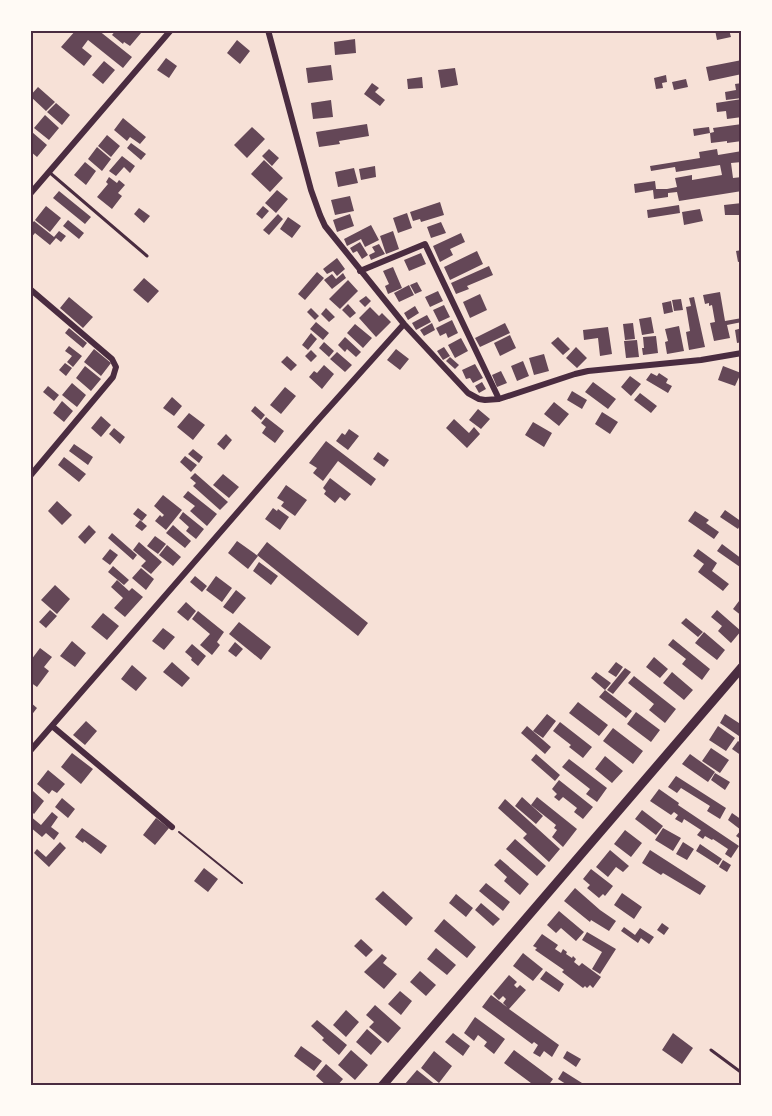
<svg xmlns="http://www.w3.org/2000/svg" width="772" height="1116" font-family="Bitter,serif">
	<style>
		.building { fill: #644757 }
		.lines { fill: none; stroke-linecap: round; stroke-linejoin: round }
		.path { stroke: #4a2c40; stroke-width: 2 }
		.service { stroke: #4a2c40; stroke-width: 3 }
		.minor { stroke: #4a2c40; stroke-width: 6 }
		.secondary { stroke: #4a2c40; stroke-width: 9 }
		.neatline { fill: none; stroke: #4a2c40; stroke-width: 2 }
	</style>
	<rect width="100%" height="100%" fill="#f7e1d7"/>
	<path class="building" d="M 76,30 L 98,30 L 132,57 L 123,68 L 88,40 L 82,48 L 92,56 L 84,66 L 61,47 Z
		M 116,30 L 137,30 L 141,33 L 130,46 L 124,42 L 123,44 L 112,35 Z
		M 715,30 L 729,30 L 731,37 L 717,40 Z
		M 355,39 L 356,53 L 335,55 L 334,42 Z
		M 237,40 L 250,51 L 240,64 L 227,53 Z
		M 166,58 L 177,66 L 169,78 L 157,70 Z
		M 742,60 L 742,74 L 709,81 L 706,67 Z
		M 104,61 L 115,70 L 103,84 L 92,75 Z
		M 331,65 L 333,80 L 308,83 L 306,68 Z
		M 455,68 L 458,85 L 441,88 L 438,70 Z
		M 666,75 L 667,82 L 662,83 L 663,88 L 656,89 L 654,78 Z
		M 422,77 L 423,88 L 408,89 L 407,79 Z
		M 686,79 L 688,87 L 674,90 L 672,82 Z
		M 372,83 L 379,88 L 375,92 L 385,100 L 380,106 L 364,94 Z
		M 742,83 L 742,98 L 726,100 L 725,92 L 736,90 L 735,84 Z
		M 38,87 L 55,102 L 46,111 L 30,96 Z
		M 742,99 L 742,117 L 727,119 L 726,111 L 717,112 L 716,103 Z
		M 331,100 L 333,117 L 313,119 L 311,103 Z
		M 56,103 L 70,115 L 62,125 L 47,112 Z
		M 45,115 L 59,128 L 49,140 L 34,128 Z
		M 123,118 L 146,137 L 140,144 L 130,137 L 127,141 L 114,130 Z
		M 367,124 L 369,136 L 339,141 L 340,144 L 319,147 L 316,132 Z
		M 742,124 L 742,141 L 727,143 L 727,141 L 711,143 L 710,133 L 714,132 L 713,128 Z
		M 252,127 L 265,139 L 247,158 L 234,145 Z
		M 709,127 L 710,133 L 694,136 L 693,129 Z
		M 32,132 L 47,145 L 37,157 L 30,151 L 30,134 Z
		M 107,135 L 120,146 L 111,157 L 98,146 Z
		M 131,143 L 146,154 L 141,160 L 127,148 Z
		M 97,147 L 111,159 L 102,171 L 88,159 Z
		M 269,149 L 279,158 L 272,166 L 262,156 Z
		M 717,149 L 718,155 L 742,151 L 742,162 L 731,163 L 733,178 L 742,177 L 742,191 L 679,201 L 677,192 L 668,193 L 668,197 L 654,199 L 653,190 L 635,193 L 634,184 L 655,181 L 656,189 L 667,189 L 677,187 L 675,178 L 692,175 L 692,180 L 722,175 L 720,165 L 676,172 L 675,167 L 651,171 L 650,166 L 700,158 L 699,152 Z
		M 122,156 L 135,166 L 130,173 L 124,167 L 116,176 L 109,171 Z
		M 264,160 L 283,178 L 270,192 L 251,174 Z
		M 85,162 L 96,171 L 86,185 L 74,175 Z
		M 375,166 L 376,177 L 361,180 L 359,169 Z
		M 354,168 L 358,183 L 338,187 L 335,172 Z
		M 109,177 L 117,183 L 119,180 L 125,185 L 118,193 L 122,196 L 112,209 L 97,197 L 108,184 L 106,182 Z
		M 277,190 L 288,199 L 276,213 L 265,203 Z
		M 59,191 L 91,217 L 85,224 L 53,198 Z
		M 350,196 L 354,211 L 335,215 L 331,200 Z
		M 440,202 L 444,215 L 421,222 L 420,219 L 413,221 L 410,212 Z
		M 742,203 L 742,215 L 725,215 L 724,205 Z
		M 679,205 L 680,213 L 648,218 L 647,210 Z
		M 46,206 L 61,218 L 50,232 L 35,220 Z
		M 263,206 L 269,211 L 262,219 L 256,214 Z
		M 139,208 L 150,216 L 144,223 L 134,214 Z
		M 700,209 L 703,221 L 684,225 L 682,212 Z
		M 407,213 L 412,228 L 398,233 L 393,218 Z
		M 278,214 L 283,219 L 269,235 L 263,230 Z
		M 350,214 L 354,226 L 337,232 L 333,220 Z
		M 288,217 L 301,226 L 292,238 L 280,229 Z
		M 68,220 L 84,233 L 79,239 L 63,226 Z
		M 34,221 L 54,237 L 59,231 L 66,236 L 61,242 L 56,238 L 50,245 L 35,233 L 30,239 L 30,226 Z
		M 441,222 L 446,233 L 431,238 L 427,227 Z
		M 371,225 L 379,240 L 365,247 L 361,239 L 347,246 L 344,239 Z
		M 393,231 L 399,249 L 386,254 L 380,236 Z
		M 461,233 L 465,242 L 450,249 L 453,255 L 440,262 L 433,246 Z
		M 360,242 L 368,255 L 362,259 L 357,251 L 353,253 L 350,248 Z
		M 379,244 L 385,254 L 371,260 L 369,255 L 375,252 L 372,247 Z
		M 742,250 L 742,261 L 738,262 L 736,251 Z
		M 477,251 L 483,264 L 450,280 L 444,267 Z
		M 421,253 L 426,264 L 409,271 L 404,260 Z
		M 337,258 L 345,269 L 337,276 L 333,271 L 327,274 L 323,269 Z
		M 489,266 L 493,275 L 467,286 L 469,289 L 456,294 L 451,283 Z
		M 393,267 L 402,288 L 388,294 L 385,286 L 389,284 L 383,271 Z
		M 317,272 L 324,278 L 305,300 L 298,294 Z
		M 343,273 L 346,278 L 332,289 L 324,280 L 332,274 L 336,279 Z
		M 144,278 L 159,291 L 148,303 L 133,290 Z
		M 348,280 L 358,291 L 340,309 L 329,299 Z
		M 417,282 L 422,291 L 415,294 L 410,285 Z
		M 409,285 L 414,295 L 399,302 L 394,293 Z
		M 438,291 L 443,301 L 430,307 L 425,297 Z
		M 720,292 L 725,321 L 742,318 L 742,322 L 727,325 L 730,338 L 714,341 L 710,323 L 715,322 L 712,305 L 709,306 L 709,303 L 705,304 L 703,295 Z
		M 480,294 L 487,310 L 470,318 L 463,302 Z
		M 366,296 L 371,301 L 365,307 L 359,301 Z
		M 69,297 L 93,317 L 83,328 L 60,308 Z
		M 694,297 L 705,347 L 689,350 L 686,332 L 690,331 L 686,307 L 691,306 L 689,298 Z
		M 681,299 L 683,310 L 674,311 L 672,300 Z
		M 671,301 L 673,312 L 664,314 L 662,303 Z
		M 348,304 L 356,313 L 350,318 L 342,310 Z
		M 444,305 L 450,317 L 439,322 L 433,310 Z
		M 415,306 L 419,313 L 408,320 L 404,313 Z
		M 370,307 L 379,316 L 382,313 L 391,322 L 376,337 L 359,318 Z
		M 311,308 L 319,316 L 315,320 L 307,312 Z
		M 326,308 L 335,317 L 329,322 L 321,314 Z
		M 427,315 L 431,322 L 416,330 L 412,323 Z
		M 651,317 L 654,333 L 642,335 L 639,319 Z
		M 452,320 L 458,333 L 448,338 L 446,333 L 440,336 L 436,328 Z
		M 316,322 L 329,333 L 323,340 L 310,329 Z
		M 432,323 L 435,330 L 424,336 L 420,330 Z
		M 505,323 L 510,333 L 480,347 L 475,338 Z
		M 633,323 L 635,339 L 625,340 L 623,324 Z
		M 355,324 L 372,338 L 363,348 L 347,333 Z
		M 679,326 L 684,351 L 667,354 L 665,342 L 668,341 L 665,329 Z
		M 608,327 L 612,354 L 600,356 L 598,338 L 584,340 L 583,330 Z
		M 69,328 L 87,343 L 83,348 L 65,333 Z
		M 742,328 L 742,342 L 737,343 L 735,330 Z
		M 311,333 L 317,339 L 308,350 L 302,345 Z
		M 510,335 L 516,348 L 500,356 L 494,343 Z
		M 656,336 L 658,353 L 643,355 L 642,348 L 644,348 L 643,337 Z
		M 345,337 L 361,352 L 356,357 L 347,349 L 345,352 L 338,345 Z
		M 558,337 L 570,349 L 563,355 L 551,343 Z
		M 461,338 L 468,351 L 455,358 L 448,345 Z
		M 637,340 L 639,357 L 626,358 L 624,341 Z
		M 324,342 L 334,351 L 329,357 L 319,348 Z
		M 69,346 L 82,356 L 73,367 L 67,362 L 72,356 L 65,351 Z
		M 444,347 L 450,356 L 443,360 L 437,351 Z
		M 576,347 L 587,358 L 577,368 L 566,358 Z
		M 94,349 L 111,363 L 101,376 L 84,362 Z
		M 396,349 L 409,359 L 400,370 L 387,360 Z
		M 311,350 L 317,356 L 311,362 L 305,356 Z
		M 337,352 L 352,365 L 345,372 L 330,359 Z
		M 544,354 L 549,371 L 534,375 L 529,358 Z
		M 287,356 L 297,365 L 291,371 L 281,362 Z
		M 450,357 L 459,365 L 455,369 L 446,361 Z
		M 523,361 L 529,376 L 517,381 L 511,366 Z
		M 65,363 L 72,368 L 66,376 L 59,370 Z
		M 475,364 L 483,378 L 473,383 L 470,378 L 466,379 L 462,370 Z
		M 324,365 L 334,374 L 322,389 L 309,377 L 314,371 L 317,373 Z
		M 85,366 L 101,379 L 91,391 L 76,378 Z
		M 723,366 L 741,373 L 735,386 L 718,380 Z
		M 501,371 L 507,383 L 497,387 L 492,375 Z
		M 651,373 L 657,376 L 659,373 L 668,379 L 666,383 L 672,386 L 668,393 L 646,380 Z
		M 630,376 L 641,384 L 631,396 L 621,387 Z
		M 482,382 L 486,389 L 479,393 L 475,386 Z
		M 593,382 L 616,399 L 608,409 L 585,392 Z
		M 72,383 L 86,395 L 77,407 L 62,395 Z
		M 48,386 L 59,395 L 54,401 L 43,392 Z
		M 285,387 L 296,396 L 281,414 L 270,405 Z
		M 572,391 L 587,400 L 582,409 L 567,400 Z
		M 640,393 L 657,406 L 651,413 L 634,400 Z
		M 172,397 L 182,406 L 174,416 L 163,408 Z
		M 62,401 L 73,411 L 64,422 L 53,413 Z
		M 554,402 L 569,414 L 559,426 L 544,414 Z
		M 255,406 L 265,415 L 261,420 L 251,411 Z
		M 478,409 L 490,419 L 481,429 L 469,420 Z
		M 602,412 L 618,422 L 610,434 L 595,424 Z
		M 189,413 L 205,425 L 193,440 L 177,427 Z
		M 101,416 L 111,425 L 101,437 L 91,428 Z
		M 266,417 L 284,431 L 275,443 L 262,433 L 266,427 L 261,423 Z
		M 454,419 L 469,433 L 474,427 L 480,434 L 467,448 L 446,428 Z
		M 533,422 L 552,433 L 544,447 L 525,435 Z
		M 114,428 L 125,437 L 120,444 L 109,434 Z
		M 349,429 L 359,436 L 348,450 L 336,441 L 342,433 L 345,435 Z
		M 226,434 L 232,440 L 224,450 L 217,444 Z
		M 326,441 L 376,479 L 371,486 L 338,461 L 323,481 L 313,473 L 317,468 L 309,463 Z
		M 74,444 L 93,457 L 88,465 L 69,451 Z
		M 193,449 L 203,457 L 199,463 L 188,454 Z
		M 378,452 L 389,460 L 384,467 L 373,459 Z
		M 185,456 L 197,465 L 191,472 L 180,462 Z
		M 64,457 L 86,474 L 79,482 L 58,465 Z
		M 195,473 L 228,502 L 220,510 L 193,486 L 196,483 L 190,478 Z
		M 223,474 L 239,487 L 229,498 L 213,485 Z
		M 330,478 L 351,494 L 345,501 L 340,497 L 335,503 L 324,494 L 326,491 L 323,488 Z
		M 286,485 L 307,500 L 295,516 L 281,506 L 284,502 L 277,498 Z
		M 188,491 L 217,514 L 207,526 L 190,511 L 195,506 L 183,497 Z
		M 163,495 L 182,510 L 166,530 L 155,521 L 160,515 L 162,517 L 164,515 L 154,506 Z
		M 57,501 L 72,515 L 62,525 L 48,511 Z
		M 138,508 L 147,515 L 142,521 L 133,514 Z
		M 273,508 L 277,511 L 278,509 L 289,517 L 280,530 L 265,519 Z
		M 725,510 L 742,522 L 738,529 L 720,517 Z
		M 695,511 L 709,520 L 706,523 L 719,532 L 714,539 L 688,521 Z
		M 183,512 L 204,529 L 196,539 L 186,531 L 189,527 L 179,518 Z
		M 140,520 L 147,526 L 142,531 L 135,526 Z
		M 89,525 L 96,532 L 85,544 L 78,537 Z
		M 173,525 L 191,541 L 185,548 L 166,533 Z
		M 112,533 L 137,555 L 133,560 L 108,538 Z
		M 155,536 L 166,544 L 158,554 L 147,546 Z
		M 237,541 L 258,556 L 248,569 L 228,553 Z
		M 139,542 L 162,562 L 151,574 L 141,566 L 146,561 L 133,550 Z
		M 267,542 L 368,623 L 358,636 L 257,555 Z
		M 722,544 L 742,559 L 742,565 L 740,567 L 717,551 Z
		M 167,545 L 181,557 L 173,566 L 159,555 Z
		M 110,549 L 118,555 L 110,565 L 102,559 Z
		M 698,549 L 717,563 L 712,571 L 729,584 L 723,591 L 698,572 L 704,564 L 693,556 Z
		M 259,562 L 278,576 L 271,585 L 253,571 Z
		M 113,566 L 129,580 L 124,585 L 108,572 Z
		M 141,568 L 154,579 L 146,590 L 132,578 Z
		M 195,576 L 207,586 L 202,592 L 190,582 Z
		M 216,576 L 232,588 L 222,602 L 206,590 Z
		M 117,580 L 129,591 L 132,588 L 143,597 L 125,617 L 114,608 L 123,598 L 111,587 Z
		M 55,585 L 70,599 L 57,614 L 41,600 Z
		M 236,590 L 246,598 L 233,614 L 223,607 Z
		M 742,597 L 742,616 L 733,609 Z
		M 186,602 L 196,611 L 188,621 L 177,612 Z
		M 50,610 L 57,616 L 46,628 L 39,622 Z
		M 717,610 L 741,631 L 731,643 L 718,631 L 722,626 L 711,617 Z
		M 198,611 L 224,632 L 217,642 L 220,645 L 212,655 L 200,645 L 210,634 L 192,619 Z
		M 103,613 L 119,626 L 107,640 L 91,627 Z
		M 686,618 L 703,632 L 698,637 L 681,623 Z
		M 239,622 L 271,647 L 261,660 L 229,634 Z
		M 163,628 L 175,637 L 164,650 L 152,641 Z
		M 704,632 L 725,650 L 717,660 L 695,643 Z
		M 673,639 L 710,669 L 702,680 L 682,664 L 686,659 L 668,645 Z
		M 72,641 L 86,653 L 75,667 L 60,656 Z
		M 235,642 L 243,649 L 236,657 L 228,651 Z
		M 192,644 L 206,656 L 198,666 L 191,660 L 192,658 L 185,652 Z
		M 40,648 L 52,657 L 44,667 L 49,671 L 37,687 L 30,682 L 30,659 L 31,660 Z
		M 654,657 L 668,669 L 660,678 L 646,667 Z
		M 172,662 L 190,678 L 182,687 L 163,672 Z
		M 616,662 L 623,667 L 616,677 L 608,672 Z
		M 132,665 L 147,678 L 136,691 L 121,679 Z
		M 625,668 L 631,672 L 613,694 L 607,690 Z
		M 596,672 L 611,683 L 605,690 L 591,678 Z
		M 672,672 L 693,690 L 684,700 L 663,683 Z
		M 634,676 L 676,709 L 665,723 L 649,710 L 654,704 L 628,683 Z
		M 605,690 L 632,711 L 626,718 L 599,697 Z
		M 30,702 L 37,708 L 30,717 Z
		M 578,702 L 608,725 L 599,736 L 569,713 Z
		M 636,712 L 660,730 L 651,742 L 627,724 Z
		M 547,714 L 556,721 L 543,738 L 533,731 Z
		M 725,714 L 742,725 L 742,732 L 739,736 L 720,723 Z
		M 86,721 L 97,731 L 85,745 L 73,735 Z
		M 560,722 L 592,747 L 583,758 L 569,747 L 571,745 L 553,731 Z
		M 527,726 L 551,747 L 545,754 L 521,733 Z
		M 718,726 L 735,738 L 726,751 L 709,740 Z
		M 613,728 L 643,751 L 633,764 L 603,741 Z
		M 738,741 L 742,744 L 742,756 L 732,749 Z
		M 711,748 L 729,760 L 720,773 L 702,761 Z
		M 72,753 L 93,769 L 81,784 L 61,767 Z
		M 536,754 L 560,775 L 555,781 L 531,760 Z
		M 690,754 L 715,772 L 708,782 L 682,764 Z
		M 605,756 L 623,771 L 612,783 L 595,769 Z
		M 569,759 L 607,788 L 597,802 L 586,794 L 590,789 L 562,767 Z
		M 48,770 L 65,784 L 57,793 L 52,790 L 49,794 L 37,784 Z
		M 715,773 L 730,782 L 725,790 L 711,780 Z
		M 676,776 L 726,808 L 720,819 L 707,811 L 710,806 L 681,788 L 677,793 L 668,787 Z
		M 559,780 L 593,807 L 583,819 L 574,812 L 577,808 L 563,797 L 559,801 L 554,797 L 557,794 L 552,789 Z
		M 659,789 L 679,803 L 678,805 L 739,846 L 731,858 L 725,854 L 728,849 L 713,839 L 712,840 L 705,836 L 703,839 L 697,835 L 701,830 L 684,819 L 682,823 L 675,819 L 678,815 L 674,812 L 671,815 L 650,801 Z
		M 33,791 L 44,801 L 34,814 L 30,810 L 30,795 Z
		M 522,797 L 543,816 L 536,824 L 515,806 Z
		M 537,797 L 577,829 L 563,847 L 552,837 L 557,830 L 554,828 L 556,825 L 531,805 Z
		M 62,798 L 75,809 L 68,818 L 55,807 Z
		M 505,799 L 560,849 L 549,862 L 523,838 L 527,834 L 498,808 Z
		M 642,810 L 663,826 L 656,835 L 635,819 Z
		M 52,812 L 58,817 L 51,827 L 59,833 L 54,840 L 46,833 L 42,837 L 30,827 L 30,816 L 41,825 Z
		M 732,813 L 742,820 L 742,840 L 736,836 L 741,830 L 728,820 Z
		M 156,818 L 169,828 L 155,845 L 143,835 Z
		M 82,828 L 107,846 L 101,854 L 84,841 L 83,843 L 75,837 Z
		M 663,828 L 681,838 L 673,851 L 655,840 Z
		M 625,830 L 642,843 L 631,857 L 614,844 Z
		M 515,839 L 546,866 L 537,876 L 506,849 Z
		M 60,842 L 66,848 L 49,867 L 34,853 L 37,849 L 46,857 Z
		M 683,842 L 694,849 L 687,860 L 676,854 Z
		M 700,844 L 722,859 L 718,865 L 696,851 Z
		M 610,850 L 629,866 L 623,872 L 616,867 L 608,877 L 596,867 Z
		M 650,850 L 706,886 L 700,895 L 663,873 L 661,875 L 642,863 Z
		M 500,859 L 529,884 L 520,895 L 504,881 L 507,877 L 494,865 Z
		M 723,860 L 731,865 L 727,872 L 719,867 Z
		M 204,868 L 218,879 L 208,892 L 194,881 Z
		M 591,869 L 613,886 L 605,896 L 603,894 L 599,898 L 587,888 L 590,885 L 583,879 Z
		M 486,883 L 510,902 L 503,911 L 479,891 Z
		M 575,888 L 600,910 L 616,921 L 609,931 L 591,920 L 590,922 L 564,901 Z
		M 383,891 L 413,918 L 406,926 L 375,899 Z
		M 622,893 L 642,907 L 634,919 L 614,905 Z
		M 456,894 L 473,908 L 466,917 L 449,903 Z
		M 481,903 L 500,919 L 493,926 L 475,910 Z
		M 559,911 L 584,932 L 576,941 L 561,928 L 556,933 L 547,925 Z
		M 444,919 L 476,947 L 467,958 L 434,931 Z
		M 662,923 L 669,928 L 664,935 L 657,930 Z
		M 624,927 L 635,935 L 640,928 L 654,937 L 649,944 L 641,938 L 638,943 L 621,931 Z
		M 587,932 L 616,949 L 600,974 L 592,969 L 602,952 L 582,940 Z
		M 542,934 L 558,945 L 555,949 L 561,953 L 563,949 L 567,952 L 566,954 L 572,958 L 573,956 L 576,959 L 574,962 L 579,966 L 582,963 L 601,977 L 593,988 L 590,985 L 587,988 L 585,986 L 583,988 L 562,972 L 564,970 L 535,950 L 537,948 L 533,946 Z
		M 361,939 L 373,950 L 366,957 L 354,946 Z
		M 436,948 L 456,965 L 447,975 L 427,959 Z
		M 523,953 L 543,969 L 533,981 L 513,966 Z
		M 382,954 L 387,958 L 383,963 L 397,974 L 384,989 L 364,972 Z
		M 420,971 L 436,985 L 426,996 L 410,982 Z
		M 546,971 L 564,984 L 559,992 L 540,979 Z
		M 509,975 L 517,982 L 514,985 L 517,988 L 520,985 L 526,990 L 509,1009 L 559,1045 L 552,1057 L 544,1051 L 540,1057 L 533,1053 L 538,1045 L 534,1042 L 532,1044 L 482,1007 L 491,995 L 507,1007 L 503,1003 L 506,999 L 503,996 L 499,1000 L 493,994 Z
		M 400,991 L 412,1001 L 401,1015 L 388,1004 Z
		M 375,1005 L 401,1028 L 388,1043 L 369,1027 L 374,1022 L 366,1015 Z
		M 346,1010 L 359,1022 L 346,1037 L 333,1025 Z
		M 475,1017 L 505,1039 L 494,1054 L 484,1046 L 487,1042 L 478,1035 L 474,1041 L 464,1033 Z
		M 317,1020 L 347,1045 L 339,1055 L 322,1040 L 324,1038 L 311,1026 Z
		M 367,1029 L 382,1042 L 371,1055 L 356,1042 Z
		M 453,1033 L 470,1046 L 463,1056 L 445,1042 Z
		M 673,1033 L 693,1048 L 682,1064 L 662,1050 Z
		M 301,1046 L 322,1061 L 314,1071 L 294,1056 Z
		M 351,1050 L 368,1065 L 355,1080 L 338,1065 Z
		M 514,1050 L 553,1079 L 548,1086 L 535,1086 L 504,1063 Z
		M 434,1051 L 452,1066 L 439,1083 L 421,1068 Z
		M 567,1051 L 581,1059 L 576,1067 L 563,1058 Z
		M 326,1064 L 343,1079 L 337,1086 L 327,1086 L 316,1076 Z
		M 417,1070 L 437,1086 L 408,1086 L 405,1084 Z
		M 563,1071 L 582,1083 L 580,1086 L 569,1086 L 558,1079 Z"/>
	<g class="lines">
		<path class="path" d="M 179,832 L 242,883"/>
		<path class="service" d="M 49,172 L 147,256
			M 711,1050 L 742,1073"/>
		<path class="minor" d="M 268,30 L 311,190 L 320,215 L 325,226 L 404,324 L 468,393 L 479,399 L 485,400 L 499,399 L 575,374 L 588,371 L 701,360 L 742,353
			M 30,194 L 171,30
			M 360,271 L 425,244 L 499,399
			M 30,289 L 112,359 L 116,367 L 113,377 L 30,476
			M 52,726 L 172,827
			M 30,751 L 317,421 L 404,324"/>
		<path class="secondary" d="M 382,1086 L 742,667"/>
	</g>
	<rect width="772" height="1116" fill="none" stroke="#fffaf5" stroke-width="63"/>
	<rect x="32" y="32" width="708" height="1052" class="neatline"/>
</svg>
